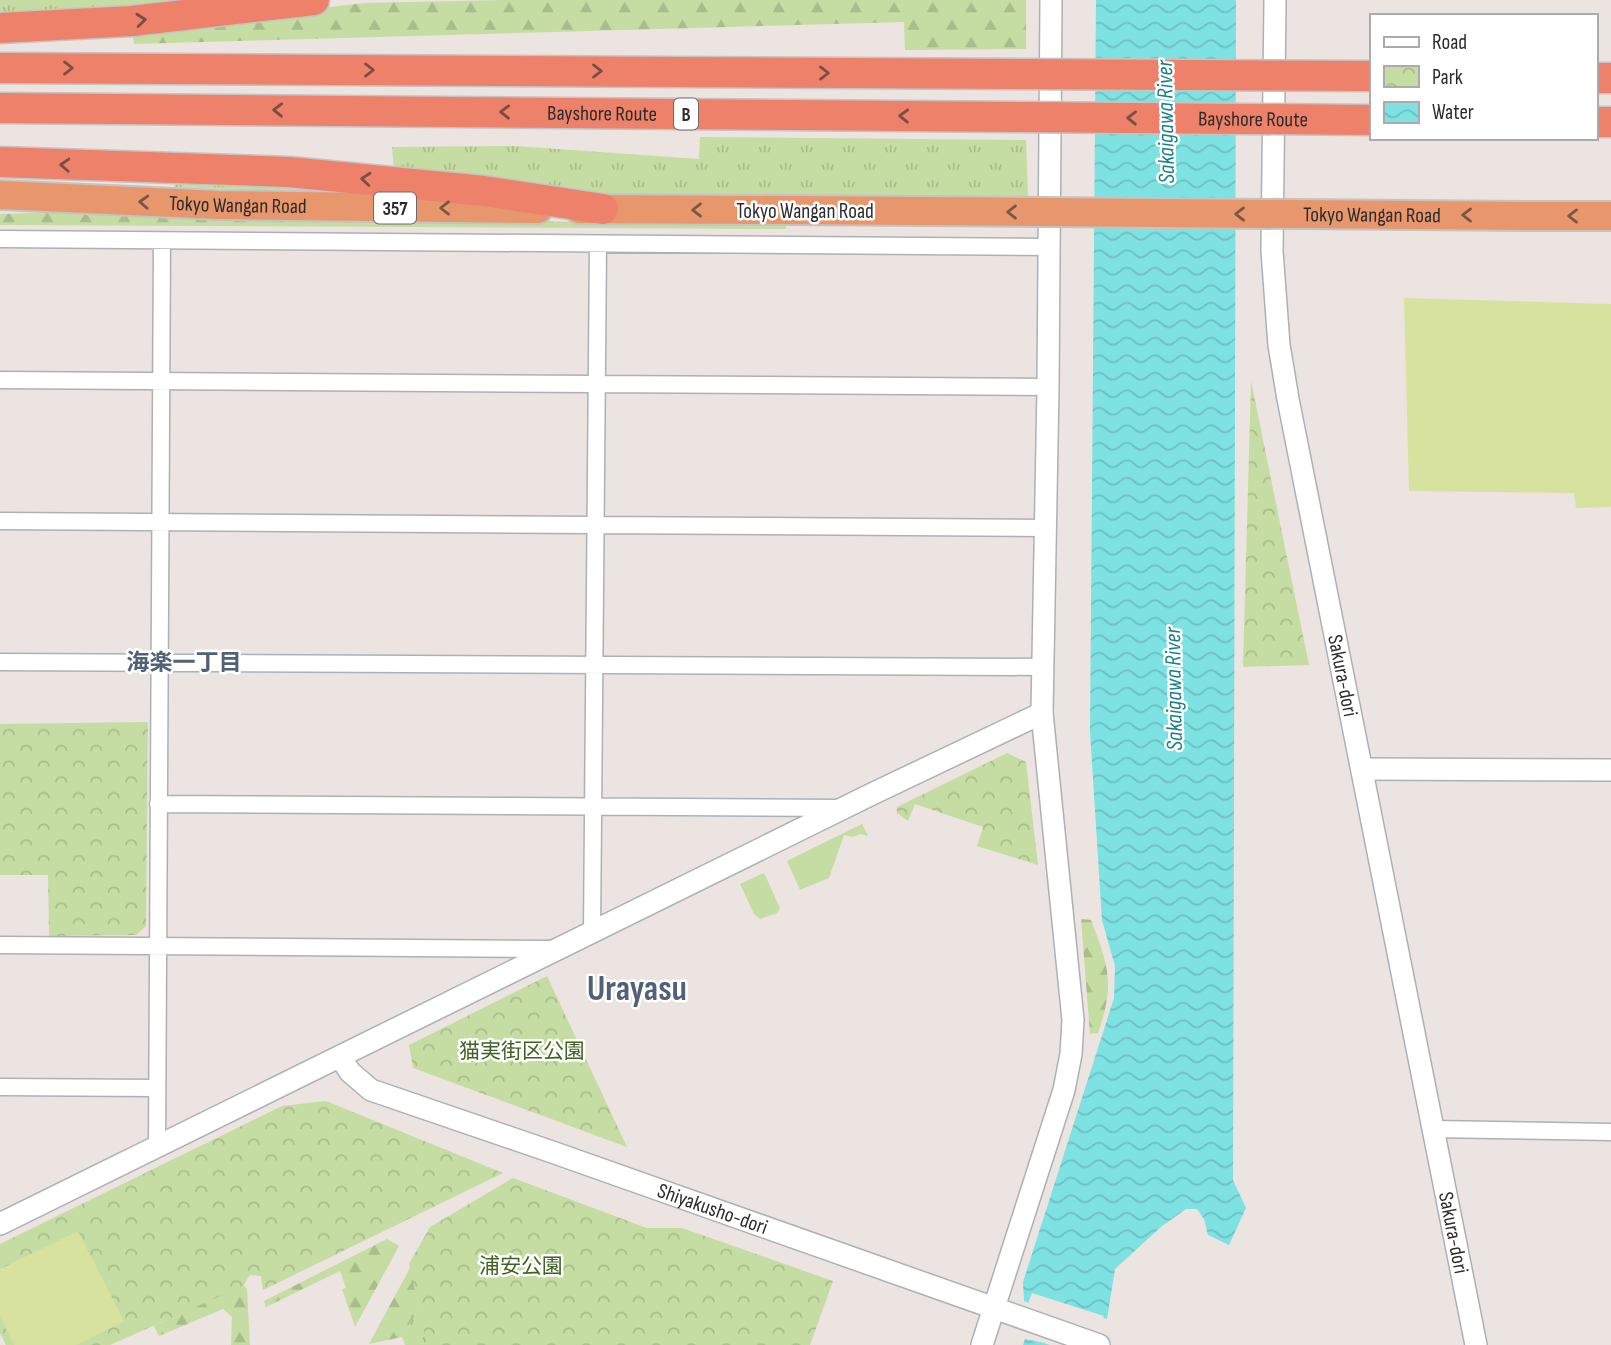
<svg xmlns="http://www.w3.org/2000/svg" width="1611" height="1345" font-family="'Sofia Sans Condensed','Noto Sans JP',sans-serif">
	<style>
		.grass { fill: url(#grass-tufts) }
		.forest { fill: url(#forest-firs) }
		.park { fill: url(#park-crowns) }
		.garden { fill: #c5dca2 }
		.pitch { fill: #d7e29f }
		.water { fill: url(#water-waves) }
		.pier { fill: #ece4e0 }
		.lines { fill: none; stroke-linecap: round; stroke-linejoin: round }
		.minor-casing { stroke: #acb1b6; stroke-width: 19 }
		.tertiary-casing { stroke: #acb1b6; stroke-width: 24 }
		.trunk-casing { stroke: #c4c4c4; stroke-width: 32 }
		.motorway-casing { stroke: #c4c4c4; stroke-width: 33 }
		.minor { stroke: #fff; stroke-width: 16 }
		.tertiary { stroke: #fff; stroke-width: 21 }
		.trunk { stroke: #e8966c; stroke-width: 28 }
		.motorway { stroke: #ed8169; stroke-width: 30 }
		.trunk-bridge-casing { stroke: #c4c4c4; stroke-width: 32; stroke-linecap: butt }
		.motorway-bridge-casing { stroke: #c4c4c4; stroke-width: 33; stroke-linecap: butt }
		.trunk-bridge { stroke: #e8966c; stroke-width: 28 }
		.motorway-bridge { stroke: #ed8169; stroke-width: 30 }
		.oneway { stroke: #794e44 }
		.oneway2 { stroke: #775646 }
		.labels { text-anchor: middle; stroke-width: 5; stroke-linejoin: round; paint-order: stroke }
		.shield { fill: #fff; stroke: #6b6b6b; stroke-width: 2 }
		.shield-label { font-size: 19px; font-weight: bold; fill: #2c2c2c }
		.street-label { font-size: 21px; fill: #2c2c2c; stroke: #fff }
		.park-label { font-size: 21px; fill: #406223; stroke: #fff }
		.water-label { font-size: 23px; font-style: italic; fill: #1b7f89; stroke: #fff }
		.neighbourhood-label { font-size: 23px; font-weight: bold; fill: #516278; stroke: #fff }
		.town-label { font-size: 35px; font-weight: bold; fill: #516278; stroke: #fff }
	</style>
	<defs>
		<pattern id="grass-tufts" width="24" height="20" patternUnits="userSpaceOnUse" patternTransform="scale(1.75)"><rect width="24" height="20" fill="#c5dca2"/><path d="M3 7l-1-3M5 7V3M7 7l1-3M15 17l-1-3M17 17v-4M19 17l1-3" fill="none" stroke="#a9bd8c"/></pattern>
		<pattern id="forest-firs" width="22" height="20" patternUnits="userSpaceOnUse" patternTransform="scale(1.75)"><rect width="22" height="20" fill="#c5dca2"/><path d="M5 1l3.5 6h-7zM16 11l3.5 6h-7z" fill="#a9bd8c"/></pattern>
		<pattern id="park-crowns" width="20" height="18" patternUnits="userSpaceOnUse" patternTransform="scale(1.75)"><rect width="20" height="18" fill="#c5dca2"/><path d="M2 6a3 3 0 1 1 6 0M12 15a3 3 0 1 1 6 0" fill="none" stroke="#a9bd8c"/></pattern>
		<pattern id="water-waves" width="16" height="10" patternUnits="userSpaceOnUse" patternTransform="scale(1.75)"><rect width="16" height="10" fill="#7ee1e2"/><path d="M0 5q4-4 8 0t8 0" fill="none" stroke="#6dc1c2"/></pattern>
	</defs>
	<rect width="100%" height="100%" fill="#ece4e0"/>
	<path class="grass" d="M 0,0 L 207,0 L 132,9 L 0,15 Z
		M 700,137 L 1026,140 L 1028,197 L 641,198 L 394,173 L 392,147 L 515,146 L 699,159 Z
		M 253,182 L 365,191 L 365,195 L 174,187 L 175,184 L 223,186 Z
		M 423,1301 L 450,1345 L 405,1345 L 402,1337 Z"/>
	<path class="forest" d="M 501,0 L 1026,0 L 1026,49 L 905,50 L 904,22 L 134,44 L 132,29 L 365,3 Z
		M 92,211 L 290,220 L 786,223 L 786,229 L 0,225 L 0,214 Z
		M 1081,919 L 1091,920 C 1109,967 1115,984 1098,1033 L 1090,1034 Z
		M 387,1239 L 399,1246 L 355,1327 L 342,1289 L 346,1288 L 340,1271 L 266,1307 L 264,1301 Z
		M 410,1268 L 423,1301 L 402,1337 L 369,1344 Z
		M 242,1283 L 247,1289 L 250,1345 L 231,1345 L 232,1317 L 223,1309 L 159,1336 L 154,1326 Z"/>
	<path class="park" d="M 1251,381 L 1309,665 L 1243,667 Z
		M 148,722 L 146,926 L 136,935 L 49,936 L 48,875 L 0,875 L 0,724 Z
		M 1007,753 L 1026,762 L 1038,865 L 977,846 L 983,827 L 915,804 L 908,821 L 897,813 L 897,807 Z
		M 547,976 L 627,1147 L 413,1068 L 409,1045 Z
		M 326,1101 L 503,1173 L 263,1290 L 261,1276 L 250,1275 L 243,1286 L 110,1345 L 6,1345 L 0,1333 L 0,1244 L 282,1106 Z
		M 513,1178 L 647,1228 L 682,1228 L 833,1281 L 810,1345 L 427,1345 L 409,1264 L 430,1227 Z"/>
	<path class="garden" d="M 862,824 L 868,836 L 860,834 L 853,837 L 844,835 L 829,878 L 800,890 L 787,861 Z
		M 764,873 L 780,908 L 777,913 L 760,919 L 754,914 L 740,884 Z"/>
	<path class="pitch" d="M 1404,298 L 1611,304 L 1611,507 L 1576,508 L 1574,493 L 1409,491 Z
		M 78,1231 L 124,1321 L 76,1345 L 14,1345 L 0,1316 L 0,1269 Z"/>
	<path class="water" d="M 1096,0 L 1236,0 L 1233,1180 L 1246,1208 L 1229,1245 L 1208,1235 L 1204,1219 L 1197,1209 L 1186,1209 L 1162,1226 L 1115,1269 L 1107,1319 L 1087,1313 L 1076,1345 L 1023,1345 L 1025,1339 L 1040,1342 L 1054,1307 L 1046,1303 L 1042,1309 L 1024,1301 L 1023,1282 L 1114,998 L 1115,966 L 1102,920 L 1090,732 Z"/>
	<path class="pier" d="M 1032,1293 L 1104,1316 L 1102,1321 L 1089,1317 L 1079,1345 L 1050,1345 L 1023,1336 L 1037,1339 L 1050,1308 L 1047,1307 L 1041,1313 L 1027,1306 Z"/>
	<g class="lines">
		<defs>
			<path id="minor" d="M 0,239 L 1050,247
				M 0,380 L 1048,387
				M 0,521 L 1046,528
				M 0,662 L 1044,667
				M 158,804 L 838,808
				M 592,932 L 598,244
				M 0,945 L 554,949
				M 0,1087 L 157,1088
				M 1432,1129 L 1611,1132
				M 157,1145 L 162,241"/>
			<g id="tertiary">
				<path id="s1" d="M 1275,0 L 1272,251 L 1279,345 L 1288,399 L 1476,1345"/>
				<path d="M 1362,769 L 1611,770"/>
				<path id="s2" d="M 341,1058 L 350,1072 L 371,1090 L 555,1153 L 1099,1345"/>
				<path d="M 0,1224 L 872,794 L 1042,713"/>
				<path d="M 982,1345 L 1064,1090 L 1071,1054 L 1073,1020 L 1042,713 L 1048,387 L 1051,0"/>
			</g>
			<g id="trunk">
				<path id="s3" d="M 0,195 L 218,205 L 538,209"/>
				<path d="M 579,209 L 789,210"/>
				<path d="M 1536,216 L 1611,216"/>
			</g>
			<path id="motorway" d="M 0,28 L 132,21 L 314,0
				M 1595,78 L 1611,78
				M 1595,122 L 1611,122
				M 0,162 L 289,172 L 484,191 L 603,209"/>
		</defs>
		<use href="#minor" class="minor-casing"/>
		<use href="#tertiary" class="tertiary-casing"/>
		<use href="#trunk" class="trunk-casing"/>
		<use href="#motorway" class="motorway-casing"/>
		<use href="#minor" class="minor"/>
		<use href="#tertiary" class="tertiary"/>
		<use href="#trunk" class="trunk"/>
		<use href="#motorway" class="motorway"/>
		<defs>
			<g id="trunk-bridge">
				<path id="s4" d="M 789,210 L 1536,216"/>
			</g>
			<g id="motorway-bridge">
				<path d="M 0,68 L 1371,76"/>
				<path id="s5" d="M 0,108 L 1371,120"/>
			</g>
		</defs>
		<use href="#trunk-bridge" class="trunk-bridge-casing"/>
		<use href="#motorway-bridge" class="motorway-bridge-casing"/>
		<use href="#trunk-bridge" class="trunk-bridge"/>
		<use href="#motorway-bridge" class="motorway-bridge"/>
	</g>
	<defs><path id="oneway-chevron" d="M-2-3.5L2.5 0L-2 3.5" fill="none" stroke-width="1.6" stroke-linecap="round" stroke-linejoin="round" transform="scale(1.75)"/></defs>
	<g class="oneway">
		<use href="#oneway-chevron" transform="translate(141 20) rotate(-6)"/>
		<use href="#oneway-chevron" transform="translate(68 68)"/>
		<use href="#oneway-chevron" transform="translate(369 70)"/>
		<use href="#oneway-chevron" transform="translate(597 71)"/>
		<use href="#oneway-chevron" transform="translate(824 73)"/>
		<use href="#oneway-chevron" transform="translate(278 110) rotate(-179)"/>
		<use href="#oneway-chevron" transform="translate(505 112) rotate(-179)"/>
		<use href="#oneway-chevron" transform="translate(904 116) rotate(-179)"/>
		<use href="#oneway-chevron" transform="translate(1132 118) rotate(-179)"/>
		<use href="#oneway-chevron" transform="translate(65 165) rotate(-177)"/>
		<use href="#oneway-chevron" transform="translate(366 179) rotate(-175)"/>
	</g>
	<g class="oneway2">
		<use href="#oneway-chevron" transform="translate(144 202) rotate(-177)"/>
		<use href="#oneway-chevron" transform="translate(445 208) rotate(-180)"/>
		<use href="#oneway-chevron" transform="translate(697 210) rotate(-180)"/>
		<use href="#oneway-chevron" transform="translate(1012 212) rotate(-180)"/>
		<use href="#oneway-chevron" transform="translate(1240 214) rotate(-180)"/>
		<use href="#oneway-chevron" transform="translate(1467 215) rotate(-180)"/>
		<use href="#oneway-chevron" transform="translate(1573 216) rotate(-180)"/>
	</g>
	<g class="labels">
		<g class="shield">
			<rect x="674" y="98.5" width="24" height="31" rx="5"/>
			<rect x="374" y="192.5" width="42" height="31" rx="5"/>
		</g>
		<g class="shield-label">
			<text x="686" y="121">B</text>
			<text x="395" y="215">357</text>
		</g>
		<g class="street-label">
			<text dy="7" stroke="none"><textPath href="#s5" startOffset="602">Bayshore Route</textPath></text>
			<text dy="7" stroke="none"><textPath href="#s5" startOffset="1253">Bayshore Route</textPath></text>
			<text dy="7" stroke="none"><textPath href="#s3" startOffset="238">Tokyo Wangan Road</textPath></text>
			<text x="805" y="218">Tokyo Wangan Road</text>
			<text dy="7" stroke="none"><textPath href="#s4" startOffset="583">Tokyo Wangan Road</textPath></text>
			<text dy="7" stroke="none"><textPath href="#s1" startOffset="682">Sakura-dori</textPath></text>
			<text dy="7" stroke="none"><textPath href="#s2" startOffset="406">Shiyakusho-dori</textPath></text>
			<text dy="7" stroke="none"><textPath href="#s1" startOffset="1250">Sakura-dori</textPath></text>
		</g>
		<g class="park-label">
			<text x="522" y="1058">猫実街区公園</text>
			<text x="521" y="1273">浦安公園</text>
		</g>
		<g class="water-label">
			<text transform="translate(1165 122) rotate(-91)" y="8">Sakaigawa River</text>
			<text transform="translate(1173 689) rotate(-91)" y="8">Sakaigawa River</text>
		</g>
		<g class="neighbourhood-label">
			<text x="184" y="670">海楽一丁目</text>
		</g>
		<g class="town-label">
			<text x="637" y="1000">Urayasu</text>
		</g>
	</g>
	<rect x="1370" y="14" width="228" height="126" fill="#ffffff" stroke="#ababab" stroke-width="2"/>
	<rect x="1384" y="37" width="35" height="10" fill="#ffffff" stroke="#ababab" stroke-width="2"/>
	<text x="1432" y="49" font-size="21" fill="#2c2c2c">Road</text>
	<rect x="1384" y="66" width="35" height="21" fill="url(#park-crowns)" stroke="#ababab" stroke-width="2"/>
	<text x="1432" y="84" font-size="21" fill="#2c2c2c">Park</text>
	<rect x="1384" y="102" width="35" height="21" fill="url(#water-waves)" stroke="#ababab" stroke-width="2"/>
	<text x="1432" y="119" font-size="21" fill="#2c2c2c">Water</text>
</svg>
